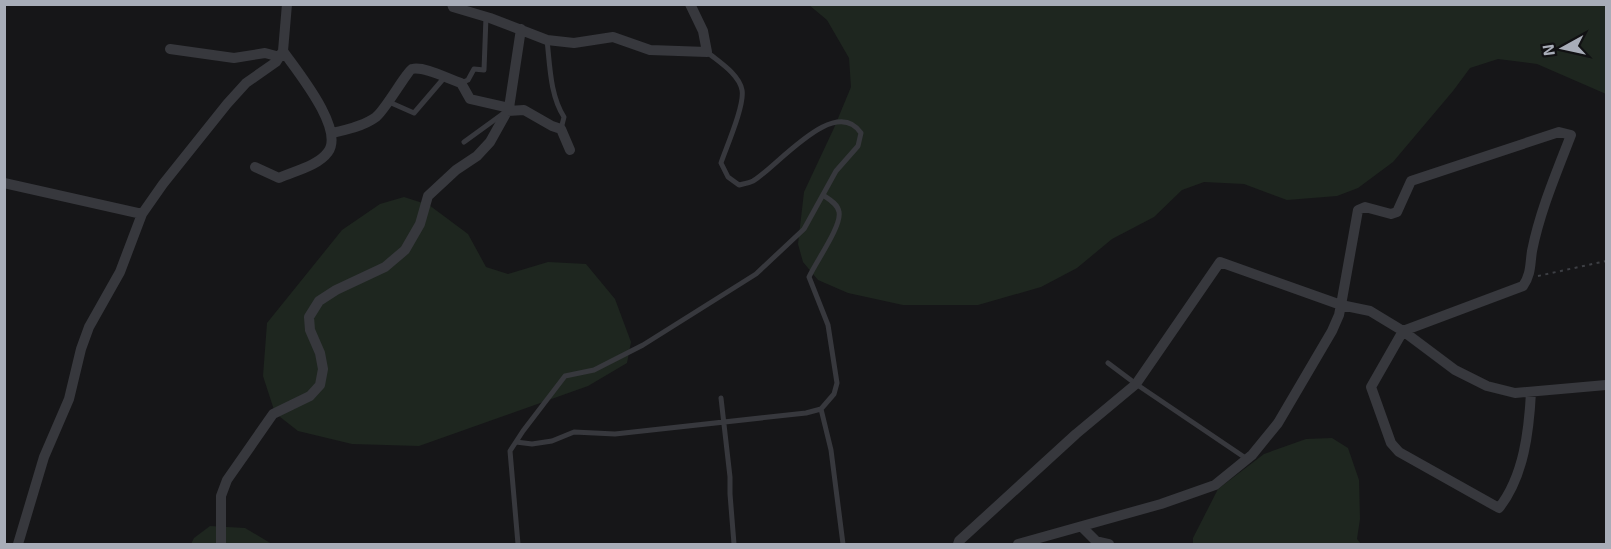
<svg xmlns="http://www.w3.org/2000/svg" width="1611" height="549" font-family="'Exo 2',sans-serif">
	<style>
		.green { fill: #1e261f }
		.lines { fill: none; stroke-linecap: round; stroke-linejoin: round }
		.path { stroke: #3d3f44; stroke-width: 2; stroke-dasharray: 3 4.5; stroke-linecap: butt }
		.lane { stroke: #37383d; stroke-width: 5 }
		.street { stroke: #37383d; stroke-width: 10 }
	</style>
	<rect width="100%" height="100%" fill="#161618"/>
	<path class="green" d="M 809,5 L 1606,5 L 1606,94 L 1537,64 L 1498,59 L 1470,68 L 1453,91 L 1393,162 L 1358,188 L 1337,196 L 1287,200 L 1244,184 L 1204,182 L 1182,190 L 1154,217 L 1112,239 L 1077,268 L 1041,287 L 978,305 L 903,305 L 848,293 L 818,280 L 803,262 L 798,244 L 804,192 L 834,128 L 851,87 L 849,58 L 827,20 Z
		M 404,197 L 429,205 L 468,234 L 486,267 L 508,274 L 548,262 L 586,264 L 615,299 L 631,342 L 627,363 L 588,386 L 419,446 L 352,444 L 298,431 L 275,413 L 263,376 L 267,323 L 342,230 L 380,204 Z
		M 1332,438 L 1348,448 L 1359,480 L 1360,519 L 1357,539 L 1361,544 L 1193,544 L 1193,538 L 1218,489 L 1264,454 L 1306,439 Z
		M 210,526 L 245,528 L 272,544 L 191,544 L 194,538 Z"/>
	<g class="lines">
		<path class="path" d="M 1538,276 L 1606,261"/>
		<path class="lane" d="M 547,40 C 550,66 550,95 564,117 L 561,129
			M 461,83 L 468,80 L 474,69 L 484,70 L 486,17
			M 389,102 L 414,113 L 444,78
			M 464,142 L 504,113
			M 1108,363 L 1136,384 L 1247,459
			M 721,398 L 730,477 L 730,494 L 734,544
			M 821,409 L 831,450 L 843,544
			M 516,442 L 532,444 L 552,441 L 574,432 L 615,434 L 806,413 L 821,409 L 834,394 L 837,383 L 828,325 L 809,277 C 815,263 842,226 839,212 C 838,204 829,199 823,195
			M 518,544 L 510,451 L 523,431 L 565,376 L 594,370 L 643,345 L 756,274 L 804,229 L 836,171 L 858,146 L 861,133 C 835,94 777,167 753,181 C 749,183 743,184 739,185 L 728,177 L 721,163 C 726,148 745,105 742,90 C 739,74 719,62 707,52"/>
		<path class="street" d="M 452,4 L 453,7 L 490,18 L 547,40 L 574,43 L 613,37 L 650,50 L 707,52 L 703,31 L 690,4
			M 170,49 L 234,58 L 265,53 L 280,57
			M 507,111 L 524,110 L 552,126 L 561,129 L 570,150
			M 332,133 C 346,130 364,126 376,117 C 386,109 407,71 412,69 C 425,66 448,79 461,83 L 470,99 L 509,108
			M 255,167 L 279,178 C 294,171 318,166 328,152 C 345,129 297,71 283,51
			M 4,183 L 142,214
			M 1082,527 L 1096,541 L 1109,544
			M 18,544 L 44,457 L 69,399 L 81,349 L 89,327 L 120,272 L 142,214 L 163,184 L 227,104 L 246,83 L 276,62 L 283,51 L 287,4
			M 221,544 L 221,496 L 227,480 L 273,414 L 310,396 L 320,385 L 323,369 L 320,353 L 310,330 L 309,317 L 319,301 L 336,290 L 385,267 L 405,250 L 420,224 L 428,196 L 456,170 L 477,156 L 490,142 L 509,108 L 521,29
			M 958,544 L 959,541 L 1076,434 L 1136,384 L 1220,262 L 1341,305 L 1358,210 L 1365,207 L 1391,214 L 1397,212 L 1411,181 L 1559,132 L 1571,135 C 1556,174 1540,211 1532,251 C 1530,264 1531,275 1523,286 L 1403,331 L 1371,387 L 1391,443 L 1399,452 L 1499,508 C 1524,476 1529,431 1531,392
			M 1018,544 L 1161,504 L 1215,485 L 1252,455 L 1278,423 L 1332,331 L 1339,315 L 1341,305 L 1370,311 L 1403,331 L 1455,370 L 1487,386 L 1515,393 L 1606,385"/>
	</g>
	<rect width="1611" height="549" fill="none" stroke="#a8adb8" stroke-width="12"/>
	<g transform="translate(1563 48) rotate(262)" stroke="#111113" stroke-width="4.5" paint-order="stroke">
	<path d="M0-4.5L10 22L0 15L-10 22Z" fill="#a8adb8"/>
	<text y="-9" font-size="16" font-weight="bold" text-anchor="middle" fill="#a8adb8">N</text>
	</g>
</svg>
